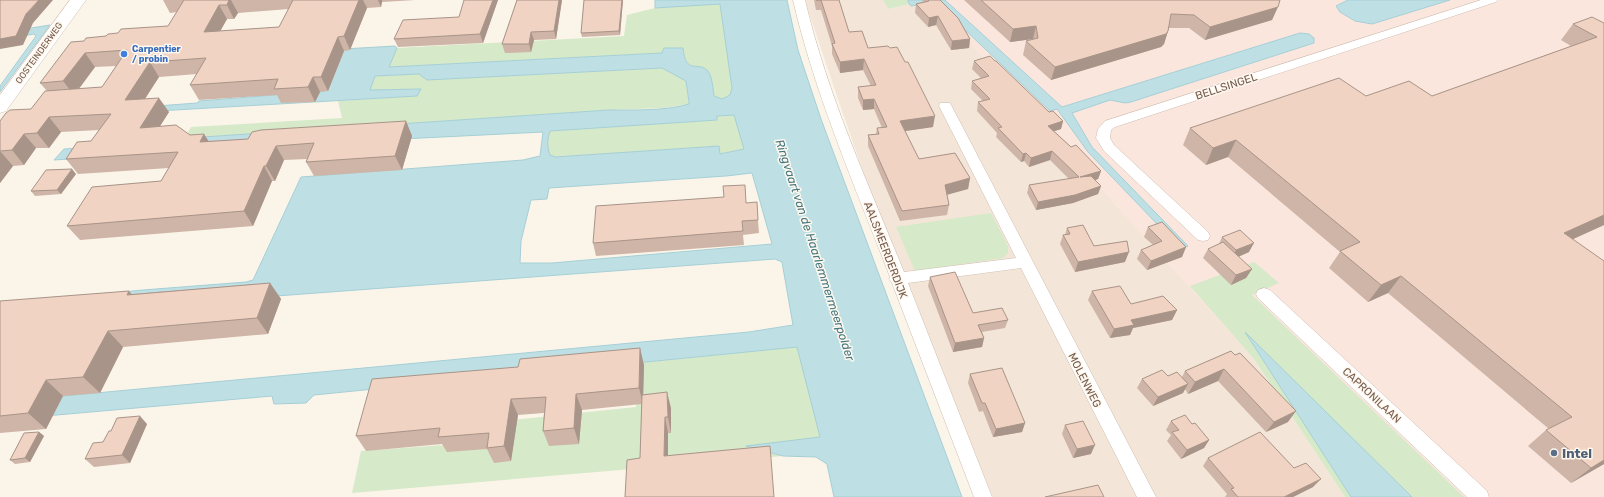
<svg xmlns="http://www.w3.org/2000/svg" width="1604" height="497" font-family="Rubik,sans-serif">
	<style>
		.residential { fill: #f3e6d8 }
		.commercial { fill: #fbe6de }
		.green { fill: #d6e9c8 }
		.water { fill: #bee0e5; stroke: #a5cfd6; fill-rule: evenodd }
		.lines { fill: none; stroke-linecap: round; stroke-linejoin: round }
		.street-casing { stroke: #cdbcaf; stroke-width: 1 }
		.secondary-casing { stroke: #d2beb0; stroke-width: 1 }
		.street { fill: #fff; fill-rule: evenodd }
		.secondary { fill: #fff; fill-rule: evenodd }
		.wall { fill: #ceb5a7; fill-rule: evenodd }
		.shaded-wall { fill: #a89488 }
		.building { fill: #f0d3c2; stroke: #a89488 }
		.shop-dot { fill: #3f7fe0; stroke: #fef8ef; stroke-width: 1.5 }
		.service-dot { fill: #5c6f8a; stroke: #fef8ef; stroke-width: 1.5 }
		.labels { text-anchor: middle; stroke-width: 3; stroke-linejoin: round; paint-order: stroke }
		.far-shop-label { font-size: 9px; font-weight: bold; fill: #366cbe; stroke: #fef8ef; text-anchor: start }
		.far-street-label { font-size: 9px; fill: #755b4e; stroke: #fef8ef }
		.street-label { font-size: 11px; fill: #755b4e; stroke: #fef8ef }
		.water-label { font-size: 12px; font-style: italic; fill: #457780; stroke: #fef8ef }
		.near-service-label { font-size: 13px; font-weight: bold; fill: #4e5e75; stroke: #fef8ef; text-anchor: start }
	</style>
	<rect width="100%" height="100%" fill="#fbf4e9"/>
	<path class="residential" d="M 806,0 L 883,0 L 888,9 L 909,4 L 945,0 L 1254,359 L 1345,497 L 993,497 L 925,350 L 839,102 L 807,7 Z"/>
	<path class="commercial" d="M 937,0 L 1604,0 L 1604,497 L 1378,497 L 969,42 Z"/>
	<path class="green" d="M 883,0 L 908,0 L 909,4 L 888,9 Z
		M 714,3 L 720,3 L 732,88 L 730,95 L 722,99 L 714,96 C 713,89 712,76 708,71 C 698,60 686,76 683,48 L 664,48 L 662,53 L 389,67 L 397,48 L 624,36 L 627,15 L 655,8 Z
		M 662,68 L 686,81 L 689,104 L 664,108 L 609,110 L 203,137 L 183,142 L 191,127 L 342,118 L 338,101 L 417,96 L 421,89 L 369,90 L 375,76 L 419,74 L 427,80 Z
		M 735,115 L 744,149 L 720,154 L 718,146 L 555,157 L 550,156 C 547,146 547,140 549,131 L 717,120 L 717,116 Z
		M 991,213 L 1008,246 L 1008,253 L 1003,258 L 915,271 L 896,227 Z
		M 1254,262 L 1279,283 L 1252,295 L 1464,497 L 1345,497 L 1254,359 L 1190,286 Z
		M 797,347 L 820,437 L 748,447 L 783,456 L 352,493 L 361,451 L 487,442 L 512,420 L 636,407 L 640,363 Z"/>
	<path class="water" d="M 655,0 L 787,0 L 798,50 L 821,119 L 962,497 L 834,497 L 827,464 L 816,457 L 783,456 L 746,446 L 820,437 L 797,347 L 314,395 L 306,403 L 274,404 L 272,396 L 0,420 L 0,402 L 749,332 L 793,325 L 782,262 L 775,259 L 101,309 L 0,304 L 143,290 L 246,282 L 253,280 L 301,177 L 523,160 L 540,156 L 543,132 L 260,146 L 54,160 L 64,149 L 144,144 L 203,137 L 609,110 C 633,110 666,111 689,104 L 689,102 L 686,81 L 662,68 L 427,80 L 419,74 L 375,76 L 370,90 L 421,89 L 417,96 L 88,115 L 103,110 L 197,103 L 199,101 L 325,91 L 343,49 L 395,46 L 397,48 L 389,67 L 662,53 L 664,48 L 683,48 C 686,76 697,60 708,71 C 712,76 713,89 714,96 L 722,99 L 730,95 L 732,88 L 720,4 L 655,8 ZM 734,115 L 744,149 L 720,154 L 719,146 L 555,157 L 550,155 C 547,146 547,140 550,131 L 717,120 L 717,116 ZM 752,173 L 772,244 L 552,263 L 520,263 L 521,241 L 531,200 L 547,199 L 549,188 L 726,176 Z
		M 908,0 L 945,0 L 1062,107 L 1300,33 L 1309,34 L 1314,38 L 1314,43 L 1131,102 L 1125,103 L 1110,100 L 1072,113 L 1092,147 L 1188,246 L 1181,249 L 1088,152 L 1057,109 L 1050,111 L 936,2 L 911,6 L 909,4 Z
		M 1348,0 L 1450,0 L 1372,24 L 1355,21 L 1340,12 L 1336,6 Z
		M 50,25 L 0,92 L 0,86 L 36,36 L 34,34 L 0,40 L 0,33 Z
		M 1245,332 L 1412,497 L 1351,497 Z"/>
	<g class="lines">
		<defs>
			<path id="street" d="M 793,0 L 805,0 C 827,94 868,183 904,272 L 1016,258 L 939,106 L 940,103 L 950,103 L 1156,497 L 1137,497 L 1021,268 L 908,283 L 992,497 L 974,497 L 892,283 L 889,279 L 890,277 C 855,186 815,95 793,0 Z
				M 1481,0 L 1498,0 L 1496,2 L 1115,127 L 1111,130 L 1110,138 L 1114,145 L 1208,232 L 1210,236 L 1208,240 L 1203,241 L 1198,240 L 1104,151 L 1096,138 L 1098,129 L 1105,121 Z
				M 1264,288 L 1270,290 L 1487,491 L 1489,497 L 1467,497 L 1258,298 L 1256,294 L 1258,290 Z"/>
			<path id="secondary" d="M 70,0 L 86,0 L 6,111 L 0,113 L 0,95 Z"/>
		</defs>
		<use href="#street" class="street-casing"/>
		<use href="#secondary" class="secondary-casing"/>
		<use href="#street" class="street"/>
		<use href="#secondary" class="secondary"/>
	</g>
	<path class="wall" d="M 163,0 L 415,0 L 382,2 L 381,7 L 367,8 L 350,50 L 344,51 L 328,91 L 320,92 L 315,102 L 281,103 L 277,95 L 199,100 L 190,85 L 197,74 L 159,77 L 145,99 L 169,112 L 160,126 L 190,135 L 209,141 L 248,139 L 406,121 L 412,136 L 402,170 L 314,176 L 306,162 L 307,159 L 284,160 L 275,181 L 272,181 L 253,226 L 80,240 L 67,226 L 161,181 L 169,168 L 78,174 L 66,159 L 91,141 L 99,130 L 61,132 L 49,148 L 36,148 L 24,165 L 13,166 L 0,183 L 0,121 L 31,109 L 47,91 L 40,83 L 84,41 L 118,33 L 168,26 L 177,12 L 170,13 ZM 289,9 L 279,27 L 220,31 L 227,19 L 234,19 L 238,13 ZM 116,66 L 102,87 L 79,89 L 95,67 Z
		M 498,0 L 483,43 L 398,47 L 394,39 L 459,17 Z
		M 517,0 L 562,0 L 556,39 L 534,40 L 531,52 L 505,53 L 502,44 Z
		M 584,0 L 623,0 L 620,35 L 582,37 L 581,33 Z
		M 814,0 L 839,0 L 849,32 L 868,48 L 933,127 L 905,131 L 919,159 L 970,178 L 968,189 L 947,194 L 949,205 L 947,215 L 900,221 L 868,146 L 868,135 L 876,134 L 877,128 L 882,128 L 874,109 L 863,110 L 858,98 L 858,87 L 871,86 L 863,70 L 840,73 L 832,54 L 832,46 L 821,10 L 816,10 Z
		M 922,0 L 940,0 L 970,39 L 969,48 L 951,50 L 936,25 L 928,27 L 915,13 L 916,4 L 923,2 Z
		M 964,0 L 1280,0 L 1272,20 L 1205,40 L 1189,28 L 1169,28 L 1164,44 L 1161,47 L 1051,80 L 1023,55 L 1026,41 L 1033,39 L 1010,42 Z
		M 1604,23 L 1604,225 L 1573,239 L 1604,464 L 1571,483 L 1528,446 L 1546,430 L 1549,429 L 1388,293 L 1368,302 L 1329,268 L 1340,252 L 1228,157 L 1206,165 L 1183,145 L 1190,128 L 1366,96 L 1432,96 L 1571,46 L 1561,40 L 1573,24 Z
		M 974,61 L 1049,112 L 1063,121 L 1061,129 L 1054,131 L 1071,147 L 1101,171 L 1098,179 L 1095,180 L 1101,186 L 1098,194 L 1073,203 L 1036,210 L 1027,193 L 1029,185 L 1069,179 L 1050,160 L 1029,167 L 1024,161 L 1021,162 L 996,137 L 997,133 L 977,111 L 978,102 L 983,101 L 971,89 L 972,81 L 981,78 L 972,69 Z
		M 76,174 L 61,194 L 35,196 L 31,191 Z
		M 746,203 L 758,220 L 759,233 L 743,235 L 744,245 L 596,256 L 593,243 Z
		M 1148,227 L 1186,247 L 1182,257 L 1147,270 L 1137,259 L 1141,250 L 1153,245 L 1144,237 Z
		M 1067,228 L 1094,246 L 1125,262 L 1075,272 L 1060,244 L 1063,235 L 1065,235 Z
		M 1222,237 L 1249,252 L 1238,257 L 1252,269 L 1246,278 L 1231,285 L 1203,258 L 1208,249 L 1219,244 Z
		M 930,277 L 973,313 L 1008,320 L 1005,328 L 982,332 L 984,338 L 982,347 L 953,352 L 928,286 Z
		M 270,283 L 281,299 L 268,334 L 123,347 L 100,393 L 63,396 L 46,429 L 0,433 L 0,301 L 132,294 Z
		M 1092,291 L 1131,304 L 1177,310 L 1172,320 L 1133,328 L 1130,335 L 1110,338 L 1088,300 Z
		M 1231,351 L 1288,422 L 1266,432 L 1218,381 L 1188,394 L 1185,389 L 1183,393 L 1153,406 L 1137,388 L 1142,379 L 1168,376 L 1182,377 L 1185,371 Z
		M 644,365 L 643,395 L 671,408 L 671,433 L 668,433 L 640,458 L 642,404 L 582,410 L 579,444 L 549,446 L 543,431 L 544,413 L 518,415 L 511,461 L 494,463 L 487,449 L 447,452 L 442,444 L 366,451 L 356,436 Z
		M 970,374 L 1025,423 L 1022,432 L 993,437 L 983,411 L 979,412 L 968,383 Z
		M 1171,421 L 1192,424 L 1209,440 L 1204,448 L 1181,459 L 1167,441 L 1171,435 L 1166,430 Z
		M 147,424 L 130,463 L 94,467 L 85,459 L 103,442 L 111,431 Z
		M 1065,425 L 1091,454 L 1073,458 L 1062,434 Z
		M 39,432 L 44,436 L 30,462 L 15,464 L 10,460 Z
		M 1208,458 L 1294,468 L 1313,487 L 1293,497 L 1225,497 L 1227,494 L 1203,466 Z"/>
	<path class="shaded-wall" d="M 39,0 L 53,0 L 33,23 L 23,45 L 0,49 L 0,39 L 26,14 Z
		M 229,0 L 231,0 L 238,13 L 234,19 L 227,5 Z
		M 359,0 L 363,0 L 367,8 L 350,50 L 344,36 Z
		M 378,0 L 382,0 L 382,2 L 381,7 Z
		M 493,0 L 498,0 L 483,43 L 480,34 Z
		M 559,0 L 562,0 L 556,39 L 554,31 Z
		M 622,0 L 623,0 L 620,35 L 619,31 Z
		M 219,5 L 227,19 L 212,46 L 204,32 Z
		M 1278,7 L 1272,20 L 1205,40 L 1210,27 Z
		M 938,16 L 936,25 L 928,27 L 929,18 Z
		M 1036,26 L 1033,39 L 1010,42 L 1013,29 Z
		M 1168,31 L 1164,44 L 1161,47 L 1051,80 L 1055,67 Z
		M 531,32 L 534,40 L 531,52 L 529,44 Z
		M 338,37 L 344,51 L 328,91 L 321,77 Z
		M 970,39 L 969,48 L 951,50 L 952,41 Z
		M 85,53 L 95,67 L 74,95 L 63,81 Z
		M 864,59 L 863,70 L 840,73 L 840,62 Z
		M 150,62 L 159,77 L 135,114 L 125,100 Z
		M 313,77 L 320,92 L 315,102 L 308,87 Z
		M 159,98 L 169,112 L 150,142 L 140,128 Z
		M 874,99 L 874,109 L 863,110 L 863,100 Z
		M 935,116 L 933,127 L 899,132 L 900,121 Z
		M 49,117 L 61,132 L 49,148 L 37,133 Z
		M 406,121 L 412,136 L 402,170 L 395,156 Z
		M 1063,121 L 1061,129 L 1046,134 L 1048,126 Z
		M 24,134 L 36,148 L 24,165 L 12,150 Z
		M 204,134 L 213,148 L 200,142 Z
		M 1236,140 L 1228,157 L 1206,165 L 1213,148 Z
		M 276,146 L 284,160 L 275,181 L 266,166 Z
		M 0,151 L 13,166 L 0,183 Z
		M 1052,151 L 1050,160 L 1029,167 L 1031,158 Z
		M 1026,153 L 1024,161 L 1021,162 L 1023,154 Z
		M 264,166 L 272,181 L 253,226 L 244,211 Z
		M 72,169 L 76,174 L 61,194 L 57,190 Z
		M 1101,171 L 1098,179 L 1078,186 L 1080,177 Z
		M 970,178 L 968,189 L 943,196 L 945,185 Z
		M 1101,186 L 1098,194 L 1073,203 L 1036,210 L 1038,202 Z
		M 1604,215 L 1604,225 L 1549,250 L 1564,233 Z
		M 1254,243 L 1249,252 L 1231,260 L 1236,250 Z
		M 1186,247 L 1182,257 L 1147,270 L 1151,261 Z
		M 1129,252 L 1125,262 L 1075,272 L 1078,262 Z
		M 1252,269 L 1246,278 L 1231,285 L 1236,275 Z
		M 1401,276 L 1388,293 L 1368,302 L 1381,285 Z
		M 270,283 L 281,299 L 268,334 L 257,318 Z
		M 129,291 L 143,307 L 127,295 Z
		M 1177,310 L 1172,320 L 1133,328 L 1130,335 L 1110,338 L 1114,329 L 1131,320 Z
		M 108,331 L 123,347 L 100,393 L 83,377 Z
		M 984,338 L 982,347 L 953,352 L 955,343 Z
		M 640,348 L 644,365 L 643,404 L 639,388 Z
		M 1224,369 L 1218,381 L 1188,394 L 1195,382 Z
		M 46,380 L 63,396 L 46,429 L 28,413 Z
		M 1188,384 L 1183,393 L 1153,406 L 1158,397 Z
		M 667,392 L 671,408 L 671,433 L 668,417 Z
		M 576,394 L 582,410 L 579,444 L 574,428 Z
		M 511,399 L 518,415 L 511,461 L 504,446 Z
		M 1296,411 L 1288,422 L 1266,432 L 1274,422 Z
		M 140,416 L 147,424 L 130,463 L 122,455 Z
		M 665,417 L 668,433 L 668,471 L 664,456 Z
		M 1025,423 L 1022,432 L 993,437 L 996,429 Z
		M 39,432 L 44,436 L 30,462 L 25,458 Z
		M 1209,440 L 1204,448 L 1181,459 L 1187,450 Z
		M 1095,445 L 1091,454 L 1073,458 L 1077,449 Z
		M 1604,460 L 1604,464 L 1571,483 L 1591,468 Z
		M 1321,479 L 1313,487 L 1293,497 L 1284,497 Z"/>
	<path class="building" d="M 0,0 L 39,0 L 26,14 L 16,36 L 0,39 Z
		M 184,0 L 229,0 L 227,5 L 219,5 L 204,32 L 279,27 L 293,0 L 359,0 L 344,36 L 338,37 L 321,77 L 313,77 L 308,87 L 274,89 L 278,79 L 190,85 L 206,58 L 150,62 L 125,100 L 159,98 L 140,128 L 176,125 L 190,135 L 204,134 L 200,142 L 248,139 L 252,132 L 261,130 L 406,121 L 395,156 L 306,162 L 314,143 L 276,146 L 266,166 L 264,166 L 244,211 L 67,226 L 92,187 L 161,181 L 178,152 L 66,159 L 77,142 L 91,141 L 111,114 L 49,117 L 37,133 L 24,134 L 12,150 L 0,151 L 0,121 L 6,113 L 10,110 L 31,109 L 45,91 L 102,87 L 127,50 L 85,53 L 63,81 L 40,83 L 71,42 L 84,41 L 86,38 L 106,36 L 108,34 L 118,33 L 121,29 L 168,26 Z
		M 464,0 L 493,0 L 480,34 L 394,39 L 403,20 L 459,17 Z
		M 517,0 L 559,0 L 554,31 L 531,32 L 529,44 L 502,44 Z
		M 584,0 L 622,0 L 619,31 L 581,33 Z
		M 816,0 L 839,0 L 849,32 L 862,31 L 868,48 L 888,46 L 890,48 L 897,47 L 905,62 L 908,62 L 935,116 L 900,121 L 919,159 L 955,153 L 970,178 L 945,185 L 949,205 L 902,211 L 868,135 L 879,134 L 877,128 L 887,127 L 874,99 L 863,100 L 858,87 L 876,85 L 864,59 L 840,62 L 832,44 L 835,43 L 821,0 Z
		M 928,0 L 940,0 L 958,18 L 970,39 L 952,41 L 938,16 L 929,18 L 916,4 L 929,1 Z
		M 981,0 L 1280,0 L 1278,7 L 1210,27 L 1194,15 L 1171,14 L 1168,31 L 1166,34 L 1055,67 L 1026,41 L 1038,38 L 1036,26 L 1013,29 Z
		M 1592,17 L 1604,23 L 1604,215 L 1564,233 L 1604,261 L 1604,460 L 1591,468 L 1546,430 L 1572,417 L 1401,276 L 1381,285 L 1340,251 L 1360,242 L 1236,140 L 1213,148 L 1190,128 L 1339,78 L 1366,96 L 1409,81 L 1432,96 L 1597,37 L 1573,24 Z
		M 990,56 L 995,61 L 996,61 L 1049,112 L 1053,111 L 1063,121 L 1048,126 L 1071,147 L 1076,145 L 1101,171 L 1080,177 L 1091,176 L 1101,186 L 1075,195 L 1038,202 L 1029,185 L 1079,177 L 1052,151 L 1031,158 L 1026,153 L 1023,154 L 998,128 L 1002,127 L 978,102 L 990,99 L 972,81 L 989,76 L 974,61 Z
		M 72,169 L 57,190 L 31,191 L 46,170 Z
		M 745,185 L 746,203 L 757,202 L 758,220 L 742,221 L 743,231 L 593,243 L 596,206 L 724,197 L 723,186 Z
		M 1162,222 L 1186,247 L 1151,261 L 1141,250 L 1162,241 L 1148,227 Z
		M 1083,225 L 1094,246 L 1127,241 L 1129,252 L 1078,262 L 1063,235 L 1070,234 L 1067,228 Z
		M 1240,230 L 1254,243 L 1236,250 L 1222,237 Z
		M 1223,242 L 1252,269 L 1236,275 L 1208,249 Z
		M 955,272 L 973,313 L 1002,308 L 1008,320 L 978,325 L 984,338 L 955,343 L 930,277 Z
		M 270,283 L 257,318 L 108,331 L 83,377 L 46,380 L 28,413 L 0,416 L 0,301 L 129,291 L 127,295 Z
		M 1120,286 L 1131,304 L 1163,296 L 1177,310 L 1131,320 L 1134,325 L 1114,329 L 1092,291 Z
		M 640,348 L 639,388 L 576,394 L 574,428 L 543,431 L 546,397 L 511,399 L 504,446 L 487,448 L 489,433 L 438,437 L 440,428 L 356,436 L 372,379 L 518,367 L 520,359 Z
		M 1231,351 L 1235,355 L 1240,353 L 1296,411 L 1274,422 L 1224,369 L 1195,382 L 1185,371 Z
		M 1002,368 L 1025,423 L 996,429 L 985,403 L 982,403 L 970,374 Z
		M 1162,370 L 1168,376 L 1177,372 L 1188,384 L 1158,397 L 1142,379 Z
		M 667,392 L 668,417 L 665,417 L 664,456 L 770,446 L 774,497 L 625,497 L 627,460 L 640,458 L 642,395 Z
		M 1185,415 L 1192,424 L 1195,423 L 1209,440 L 1187,450 L 1172,432 L 1179,430 L 1171,421 Z
		M 140,416 L 122,455 L 85,459 L 93,443 L 103,442 L 109,431 L 111,431 L 117,418 Z
		M 1083,421 L 1095,445 L 1077,449 L 1065,425 Z
		M 39,432 L 25,458 L 10,460 L 24,433 Z
		M 1260,432 L 1294,468 L 1306,463 L 1321,479 L 1284,497 L 1238,497 L 1231,489 L 1234,488 L 1208,458 Z
		M 1098,485 L 1104,497 L 1045,497 Z"/>
	<circle class="shop-dot" cx="124" cy="54" r="4"/>
	<circle class="service-dot" cx="1554" cy="453" r="4"/>
	<g class="labels">
		<g class="far-shop-label">
			<text x="132" y="52">Carpentier<tspan x="132" dy="10">/ probin</tspan></text>
		</g>
		<g class="far-street-label">
			<text transform="translate(39 53) rotate(-54)" y="3">OOSTEINDERWEG</text>
		</g>
		<g class="street-label">
			<text transform="translate(1226 86) rotate(-18)" y="4">BELLSINGEL</text>
			<text transform="translate(886 250) rotate(69)" y="4">AALSMEERDERDIJK</text>
			<text transform="translate(1085 380) rotate(63)" y="4">MOLENWEG</text>
			<text transform="translate(1372 395) rotate(43)" y="4">CAPRONILAAN</text>
		</g>
		<g class="water-label">
			<text transform="translate(815 250) rotate(72)" y="4">Ringvaart van de Haarlemmermeerpolder</text>
		</g>
		<g class="near-service-label">
			<text x="1562" y="458">Intel</text>
		</g>
	</g>
</svg>
